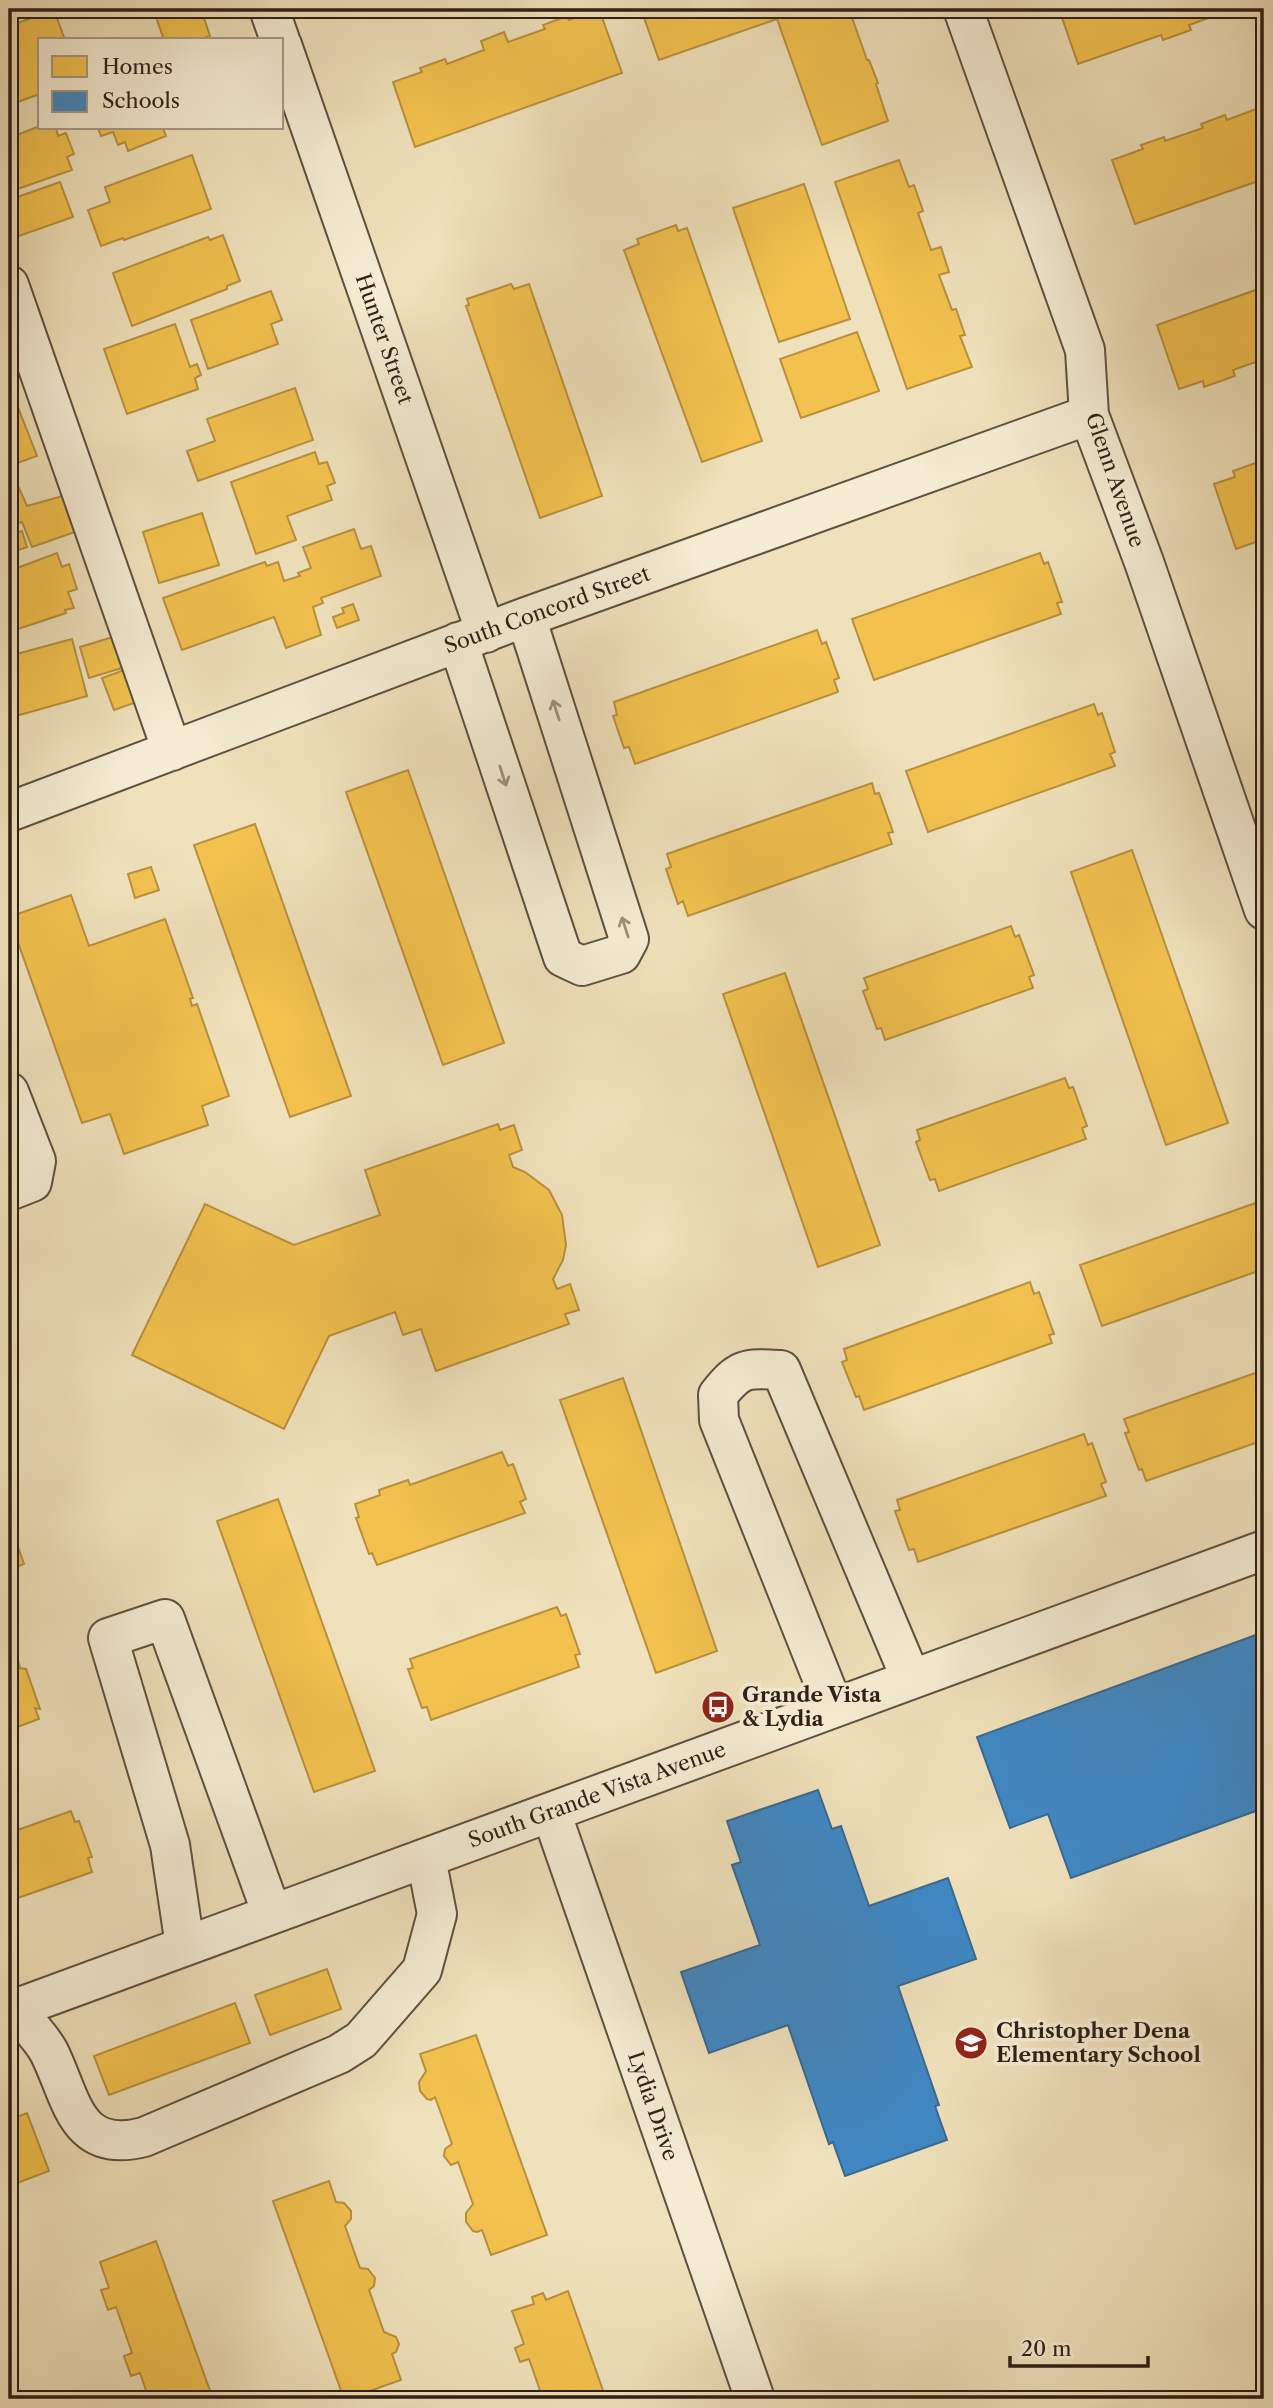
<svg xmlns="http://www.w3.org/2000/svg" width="1273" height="2408" font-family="'Libre Caslon Text',serif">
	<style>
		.homes { fill: #f2c14e; stroke: #b8903d; stroke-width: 2 }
		.schools { fill: #3f88c5; stroke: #3a6890; stroke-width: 2 }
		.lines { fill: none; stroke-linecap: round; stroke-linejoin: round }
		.minor-casing { stroke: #5f503f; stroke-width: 42 }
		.minor { stroke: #f5ecd3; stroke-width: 38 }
		.oneway { stroke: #9c907e }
		.labels { text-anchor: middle; stroke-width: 7; stroke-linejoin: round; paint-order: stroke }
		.street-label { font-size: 21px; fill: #2f1f16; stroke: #f5ecd3 }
		.poi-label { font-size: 21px; font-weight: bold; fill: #2f1f16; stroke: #f5ecd3; text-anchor: start }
	</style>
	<rect width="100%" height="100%" fill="#efe1bb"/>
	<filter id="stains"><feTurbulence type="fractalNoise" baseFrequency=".00286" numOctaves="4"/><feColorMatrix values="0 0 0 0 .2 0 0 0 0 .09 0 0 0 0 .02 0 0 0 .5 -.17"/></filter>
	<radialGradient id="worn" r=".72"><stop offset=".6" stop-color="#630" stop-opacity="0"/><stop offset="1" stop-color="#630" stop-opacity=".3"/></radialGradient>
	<path class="homes" d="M 178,9 L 201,9 L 210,36 L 199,40 L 164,40 L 156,17 Z
		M 599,9 L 622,73 L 415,147 L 393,82 L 422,72 L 420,68 L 445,59 L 447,64 L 484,50 L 481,41 L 504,32 L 508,42 L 545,29 L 543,25 L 567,16 L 569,20 Z
		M 641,9 L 849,9 L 867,60 L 869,60 L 878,83 L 876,84 L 888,121 L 822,145 L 777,19 L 659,60 Z
		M 1059,9 L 1227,9 L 1228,11 L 1189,25 L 1191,30 L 1163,40 L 1161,35 L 1078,64 Z
		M 54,10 L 65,40 L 40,40 L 40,94 L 9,105 L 9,26 Z
		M 1264,106 L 1264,179 L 1135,224 L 1112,160 L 1143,149 L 1141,145 L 1164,137 L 1165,141 L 1203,128 L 1201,124 L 1225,115 L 1227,120 Z
		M 40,126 L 40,128 L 56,128 L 58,136 L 66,133 L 74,154 L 67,157 L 72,170 L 12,191 L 9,183 L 9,138 Z
		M 98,128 L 165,128 L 163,128 L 166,136 L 128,151 L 125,142 L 118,145 L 113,132 L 101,136 Z
		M 192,155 L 211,209 L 124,240 L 123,238 L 101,246 L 88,210 L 110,202 L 105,187 Z
		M 899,160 L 909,187 L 914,185 L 923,211 L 918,213 L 931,250 L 941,247 L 949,272 L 939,275 L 952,310 L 956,309 L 965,335 L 960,336 L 972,367 L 907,389 L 835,182 Z
		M 60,182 L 73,217 L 16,237 L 9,218 L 9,200 Z
		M 804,184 L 850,319 L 779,342 L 733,208 Z
		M 676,225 L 678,231 L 687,228 L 762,441 L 702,462 L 624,250 L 639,244 L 637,239 Z
		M 223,235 L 240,281 L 227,286 L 227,289 L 132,326 L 113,273 L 208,237 L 210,240 Z
		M 511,284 L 514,289 L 529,284 L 602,496 L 540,518 L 466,306 L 469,305 L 467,299 Z
		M 1264,287 L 1264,359 L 1233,370 L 1235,376 L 1204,387 L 1203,381 L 1179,389 L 1157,325 Z
		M 271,291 L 282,320 L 271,324 L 278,344 L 208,369 L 191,320 Z
		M 175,324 L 190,367 L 197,364 L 201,375 L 195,378 L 198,389 L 127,414 L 104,349 Z
		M 857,332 L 879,391 L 801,418 L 780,359 Z
		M 9,387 L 10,387 L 37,456 L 9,466 Z
		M 295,388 L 313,440 L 198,481 L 187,451 L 215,441 L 207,419 Z
		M 315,452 L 319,464 L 327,462 L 335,483 L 327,486 L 332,500 L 287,516 L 296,540 L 256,554 L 231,482 Z
		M 1264,460 L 1264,539 L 1236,549 L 1214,484 L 1235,477 L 1233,471 Z
		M 9,480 L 13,490 L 19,488 L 27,506 L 66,495 L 78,531 L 32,547 L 22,522 L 9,526 Z
		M 202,513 L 219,565 L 159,583 L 143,532 Z
		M 354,529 L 361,549 L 371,546 L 381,576 L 321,598 L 323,603 L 313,607 L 321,635 L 286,648 L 274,617 L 182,650 L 163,598 L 265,562 L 267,566 L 278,562 L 284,581 L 300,576 L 298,573 L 311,568 L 303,547 Z
		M 22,531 L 27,547 L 9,553 L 9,535 Z
		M 57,553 L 62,567 L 69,564 L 77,589 L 68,592 L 74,608 L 65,610 L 66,613 L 15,630 L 9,613 L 9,571 Z
		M 1040,553 L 1044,564 L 1048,562 L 1062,602 L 1057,603 L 1061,614 L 874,680 L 852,619 Z
		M 353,604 L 359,620 L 337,628 L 333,617 L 344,613 L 342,608 Z
		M 817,630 L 822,644 L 826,642 L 839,678 L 834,680 L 838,692 L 635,764 L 629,747 L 624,748 L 613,716 L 617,715 L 614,702 Z
		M 116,636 L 125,667 L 89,678 L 80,647 Z
		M 72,639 L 87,696 L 9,718 L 9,656 Z
		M 127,669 L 140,701 L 114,710 L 102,678 Z
		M 1094,704 L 1098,715 L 1102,713 L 1115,752 L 1110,754 L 1115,766 L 928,832 L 906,771 Z
		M 408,770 L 504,1043 L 443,1065 L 346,792 Z
		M 872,783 L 875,794 L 879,793 L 893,832 L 888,833 L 892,844 L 688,916 L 683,901 L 678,904 L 666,869 L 671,867 L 667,854 Z
		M 255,824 L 351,1096 L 290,1117 L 194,845 Z
		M 1132,850 L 1228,1123 L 1166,1145 L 1071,872 Z
		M 151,867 L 159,890 L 135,898 L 128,874 Z
		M 71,895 L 89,946 L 165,919 L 193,998 L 190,999 L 192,1006 L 197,1004 L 229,1096 L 202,1106 L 208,1125 L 124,1154 L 110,1114 L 82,1123 L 9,917 Z
		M 1011,926 L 1015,937 L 1019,935 L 1034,975 L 1029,977 L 1033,988 L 885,1040 L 881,1028 L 877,1029 L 863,991 L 868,989 L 864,978 Z
		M 785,973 L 880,1245 L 818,1267 L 723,994 Z
		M 1065,1078 L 1069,1088 L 1073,1087 L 1087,1126 L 1082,1128 L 1086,1139 L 939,1191 L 935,1179 L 930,1180 L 916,1142 L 920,1140 L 917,1130 Z
		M 498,1124 L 500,1130 L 514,1125 L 522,1150 L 509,1155 L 513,1167 L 525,1172 L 549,1190 L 562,1215 L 566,1245 L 563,1260 L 553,1279 L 557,1289 L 570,1284 L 579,1310 L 565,1314 L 569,1324 L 436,1371 L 421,1329 L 403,1335 L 395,1312 L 329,1336 L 284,1429 L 132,1355 L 205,1204 L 294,1245 L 380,1215 L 365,1170 Z
		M 1264,1200 L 1264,1269 L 1102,1326 L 1080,1265 Z
		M 1030,1282 L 1034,1294 L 1039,1292 L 1054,1334 L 1049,1335 L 1052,1343 L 864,1410 L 859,1396 L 856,1397 L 842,1362 L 847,1360 L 844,1349 Z
		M 1264,1370 L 1264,1440 L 1146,1481 L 1142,1469 L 1139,1470 L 1125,1433 L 1129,1432 L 1124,1419 Z
		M 623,1378 L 717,1651 L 656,1673 L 560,1400 Z
		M 1084,1434 L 1088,1445 L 1092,1443 L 1106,1482 L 1101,1484 L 1106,1496 L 918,1562 L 914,1549 L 909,1550 L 895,1511 L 900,1510 L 897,1500 Z
		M 502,1452 L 508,1466 L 513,1464 L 526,1499 L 520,1502 L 525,1513 L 377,1565 L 372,1553 L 369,1554 L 356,1518 L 359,1517 L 355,1504 L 380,1495 L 379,1490 L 408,1480 L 410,1485 Z
		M 278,1499 L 375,1771 L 314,1792 L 217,1521 Z
		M 9,1521 L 24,1564 L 9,1570 Z
		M 557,1607 L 561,1616 L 566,1614 L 580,1654 L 575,1655 L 579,1667 L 431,1720 L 427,1707 L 422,1708 L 408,1669 L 413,1668 L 410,1659 Z
		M 17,1657 L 20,1668 L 26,1669 L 40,1709 L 35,1708 L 39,1719 L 9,1730 L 9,1660 Z
		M 71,1811 L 75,1822 L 79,1821 L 92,1857 L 88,1858 L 92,1872 L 9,1901 L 9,1833 Z
		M 327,1969 L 341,2009 L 270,2035 L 255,1995 Z
		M 235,2003 L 250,2043 L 109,2095 L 94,2056 Z
		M 476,2035 L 547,2235 L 491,2255 L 482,2230 L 477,2232 L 473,2231 L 466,2222 L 466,2213 L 473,2204 L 458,2162 L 451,2165 L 444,2156 L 445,2149 L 452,2144 L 435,2097 L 431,2100 L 427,2099 L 420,2091 L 419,2082 L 426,2071 L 420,2054 Z
		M 27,2113 L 49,2171 L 9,2186 L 9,2120 Z
		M 329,2181 L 336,2202 L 344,2203 L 351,2211 L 351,2219 L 345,2226 L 360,2268 L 368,2269 L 375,2278 L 374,2286 L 369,2290 L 384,2332 L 396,2337 L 399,2344 L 396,2352 L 392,2354 L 401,2380 L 347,2399 L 344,2399 L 273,2201 Z
		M 156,2241 L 213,2399 L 149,2399 L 140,2373 L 131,2376 L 124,2356 L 132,2353 L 116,2307 L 108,2310 L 101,2290 L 109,2288 L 100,2262 Z
		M 568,2291 L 606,2399 L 543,2399 L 529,2359 L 520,2362 L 515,2348 L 524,2344 L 512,2311 L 534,2304 L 532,2297 L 543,2293 L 546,2300 Z"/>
	<path class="schools" d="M 1264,1632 L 1264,1808 L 1071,1878 L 1048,1814 L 1010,1828 L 977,1737 Z
		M 818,1790 L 832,1829 L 841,1826 L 869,1906 L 948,1878 L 976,1959 L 898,1986 L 939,2105 L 935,2106 L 947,2140 L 845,2176 L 833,2142 L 829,2144 L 788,2025 L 709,2053 L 681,1972 L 760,1945 L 732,1865 L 741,1862 L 727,1821 Z"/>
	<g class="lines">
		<defs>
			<path id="minor" d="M 269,9 L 280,40
				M 963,9 L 1085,350 L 1089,415 L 1144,562 L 1264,910
				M 282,45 L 486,633
				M 9,285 L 172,751
				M 458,642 L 563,957 L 582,966 L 621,954 L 629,939 L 526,617
				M 9,812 L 526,617 L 1089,415
				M 9,1092 L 36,1161 L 32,1182 L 9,1191
				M 834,1708 L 719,1420 L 718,1395 C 740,1367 746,1368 781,1370 L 911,1679
				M 551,1812 L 755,2399
				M 185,1946 L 170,1845 L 108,1638 L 165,1619 L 272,1914
				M 15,2009 C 26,2023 41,2037 49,2052 C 72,2098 75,2155 144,2137 L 339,2054 L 361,2040 L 422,1970 L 437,1914 L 426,1858
				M 9,2011 L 1264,1550"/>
		</defs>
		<use href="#minor" class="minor-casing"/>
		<use href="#minor" class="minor"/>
	</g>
	<defs><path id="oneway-shaft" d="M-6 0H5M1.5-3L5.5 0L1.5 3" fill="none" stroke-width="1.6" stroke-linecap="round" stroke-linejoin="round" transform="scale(1.75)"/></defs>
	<g class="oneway">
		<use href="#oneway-shaft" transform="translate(556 710) rotate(-108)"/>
		<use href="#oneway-shaft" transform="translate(503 776) rotate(72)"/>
		<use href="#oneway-shaft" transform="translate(625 927) rotate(-108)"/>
	</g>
	<defs>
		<symbol id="bus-disc" viewBox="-11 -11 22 22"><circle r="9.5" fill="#8f2418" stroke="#f5ecd3"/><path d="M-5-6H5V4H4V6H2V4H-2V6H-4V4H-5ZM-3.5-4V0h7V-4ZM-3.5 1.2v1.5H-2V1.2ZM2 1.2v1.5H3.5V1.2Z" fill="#fff"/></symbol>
		<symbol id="school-disc" viewBox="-11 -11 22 22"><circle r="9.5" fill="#8f2418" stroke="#f5ecd3"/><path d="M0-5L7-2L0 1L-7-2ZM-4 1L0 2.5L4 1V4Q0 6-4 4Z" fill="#fff"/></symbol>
	</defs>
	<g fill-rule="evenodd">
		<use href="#bus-disc" x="699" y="1688" width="38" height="38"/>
		<use href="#school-disc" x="952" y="2024" width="38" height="38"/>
	</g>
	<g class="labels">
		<g class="street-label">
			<text transform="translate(384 339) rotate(71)" y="7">Hunter Street</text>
			<text transform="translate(1115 480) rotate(71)" y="7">Glenn Avenue</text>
			<text transform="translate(547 610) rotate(-20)" y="7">South Concord Street</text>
			<text transform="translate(597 1795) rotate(-20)" y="7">South Grande Vista Avenue</text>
			<text transform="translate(653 2106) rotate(71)" y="7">Lydia Drive</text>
		</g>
		<g class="poi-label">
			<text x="742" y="1702">Grande Vista<tspan x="742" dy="24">&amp; Lydia</tspan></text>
			<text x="996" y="2038">Christopher Dena<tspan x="996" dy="24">Elementary School</tspan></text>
		</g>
	</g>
	<rect width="1273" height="2408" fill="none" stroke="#efe1bb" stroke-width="35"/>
	<rect x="10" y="10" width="1252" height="2387" fill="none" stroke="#2f1f16" stroke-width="3.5"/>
	<rect x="18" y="18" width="1238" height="2373" fill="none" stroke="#2f1f16" stroke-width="2"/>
	<rect x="38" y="38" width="245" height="91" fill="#f5ecd3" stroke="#a69a87" stroke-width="2"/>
	<rect x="52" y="56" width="35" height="21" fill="#f2c14e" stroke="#a69a87" stroke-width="2"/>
	<text x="102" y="74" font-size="21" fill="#2f1f16">Homes</text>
	<rect x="52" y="91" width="35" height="21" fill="#3f88c5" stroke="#a69a87" stroke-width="2"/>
	<text x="102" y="108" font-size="21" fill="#2f1f16">Schools</text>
	<path d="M1010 2356v10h138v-10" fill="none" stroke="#2f1f16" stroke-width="3.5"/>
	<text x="1021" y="2356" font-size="21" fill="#2f1f16" stroke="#f5ecd3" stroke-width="5" paint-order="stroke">20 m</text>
	<rect width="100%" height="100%" filter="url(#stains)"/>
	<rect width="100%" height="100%" fill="url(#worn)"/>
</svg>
